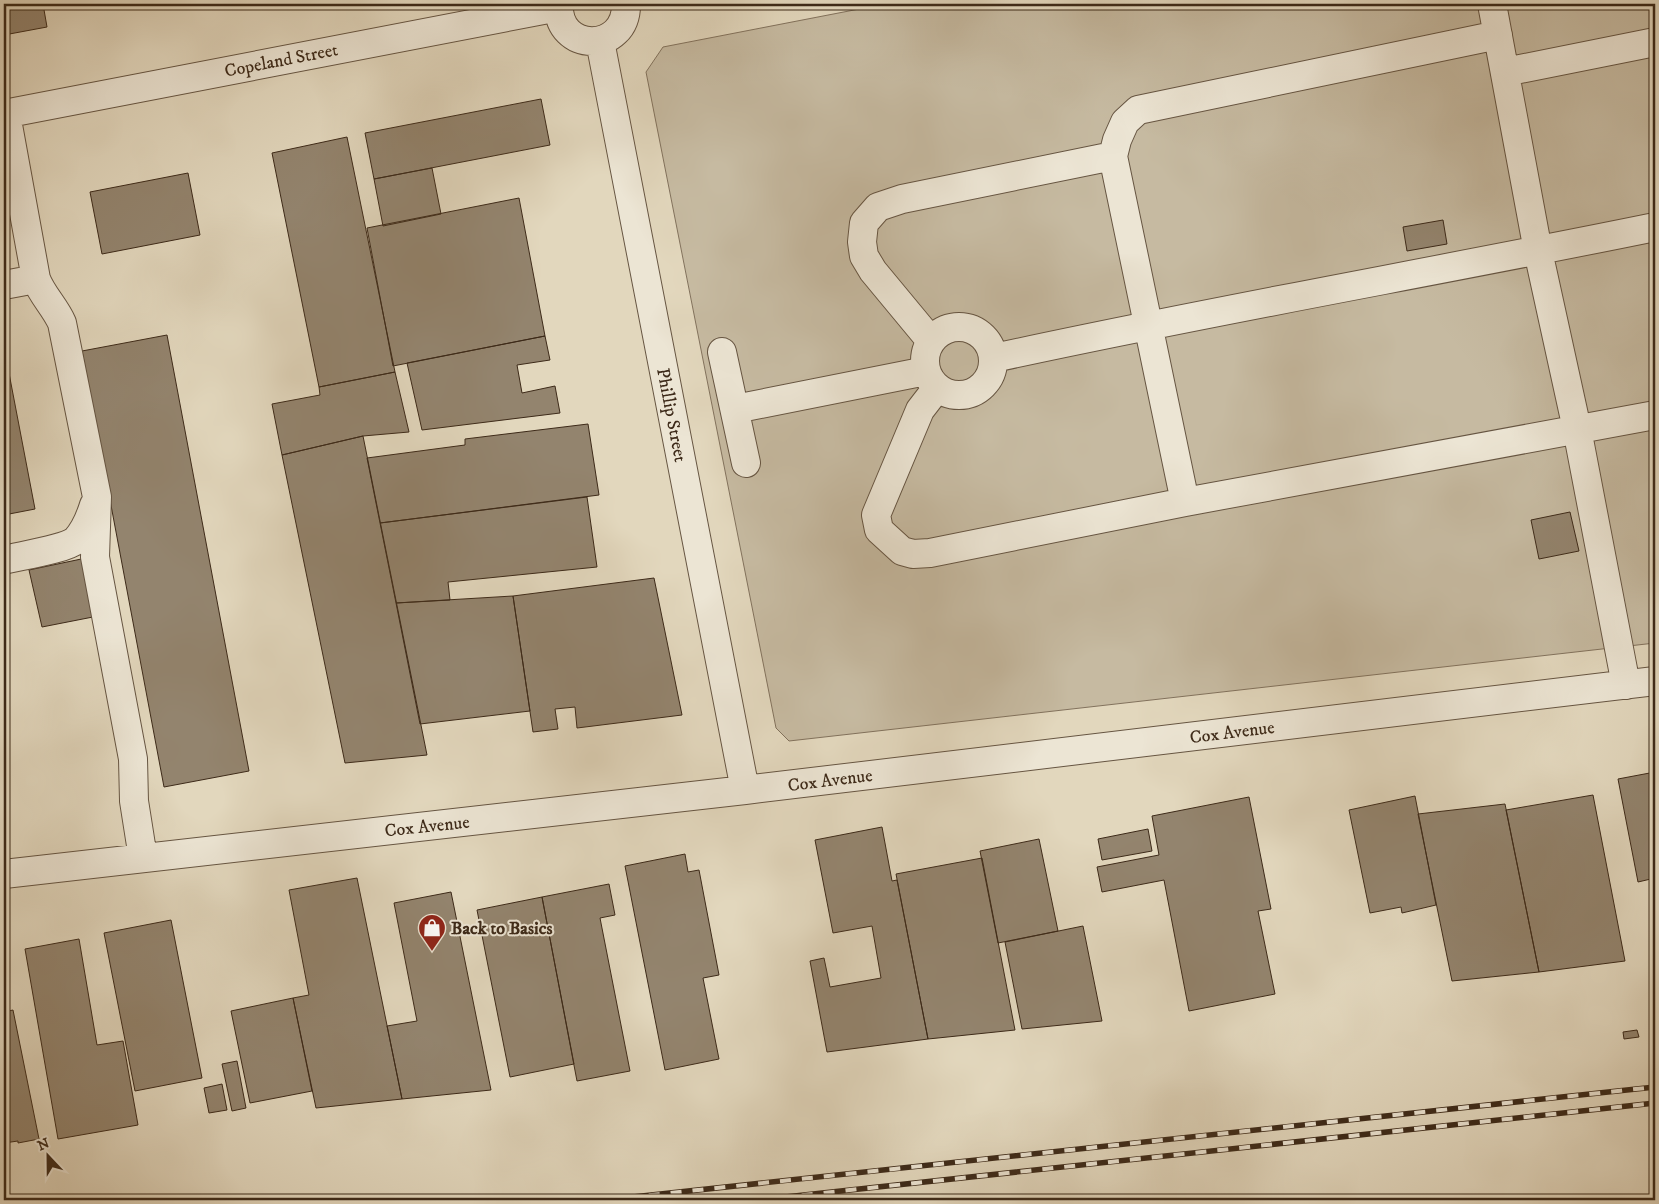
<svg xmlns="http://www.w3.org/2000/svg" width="1659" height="1204" font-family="'IM FELL DW Pica',serif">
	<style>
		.green { fill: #c6baa1; stroke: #82725d }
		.building { fill: #93846e; stroke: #3d2a19 }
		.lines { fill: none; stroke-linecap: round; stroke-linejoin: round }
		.minor-casing { stroke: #665542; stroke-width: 30 }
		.minor { stroke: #ece5d4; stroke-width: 28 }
		.rail-casing { stroke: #3d2a19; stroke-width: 5.5 }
		.rail { stroke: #ece5d4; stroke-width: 4; stroke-dasharray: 11; stroke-linecap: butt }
		.labels { text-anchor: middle; stroke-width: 4; stroke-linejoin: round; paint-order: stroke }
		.street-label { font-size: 18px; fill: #3d2a19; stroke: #ece5d4 }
		.poi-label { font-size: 18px; font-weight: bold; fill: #3d2a19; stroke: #ece5d4; text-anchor: start }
	</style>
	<rect width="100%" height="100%" fill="#e2d7bd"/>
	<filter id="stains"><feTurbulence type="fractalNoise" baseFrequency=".004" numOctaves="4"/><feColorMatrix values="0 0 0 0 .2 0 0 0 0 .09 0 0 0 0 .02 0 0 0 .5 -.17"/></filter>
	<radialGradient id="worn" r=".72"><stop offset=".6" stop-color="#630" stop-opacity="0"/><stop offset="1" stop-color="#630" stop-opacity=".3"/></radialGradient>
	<path class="green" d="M 885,4 L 1655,4 L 1655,643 L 789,741 L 776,728 L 646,72 L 663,47 Z"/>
	<path class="building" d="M 4,4 L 43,4 L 47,27 L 4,35 Z
		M 541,99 L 550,145 L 374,179 L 365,133 Z
		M 347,137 L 395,372 L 319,387 L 272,153 Z
		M 432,168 L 441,214 L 383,226 L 374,179 Z
		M 188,173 L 200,235 L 102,254 L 90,192 Z
		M 519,198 L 545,336 L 393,366 L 367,228 Z
		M 1443,220 L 1447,244 L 1407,251 L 1403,227 Z
		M 167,335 L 249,771 L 164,787 L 82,351 Z
		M 545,336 L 550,360 L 517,365 L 522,393 L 555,386 L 560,413 L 422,430 L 407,363 Z
		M 4,347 L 35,509 L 4,515 Z
		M 395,372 L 409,432 L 363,436 L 282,455 L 272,404 L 320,395 L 319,387 Z
		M 588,424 L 599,495 L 380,523 L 367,458 L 465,445 L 465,439 Z
		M 363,436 L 427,755 L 345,763 L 282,455 Z
		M 587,497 L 597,567 L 448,582 L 450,600 L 396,603 L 380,523 Z
		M 1570,512 L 1579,551 L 1539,559 L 1531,520 Z
		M 86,558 L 98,616 L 42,627 L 29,570 Z
		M 654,578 L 682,715 L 577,728 L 575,707 L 555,709 L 558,729 L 533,732 L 513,596 Z
		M 513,596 L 530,711 L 420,724 L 396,603 Z
		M 1655,772 L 1655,834 L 1650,835 L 1655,864 L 1655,878 L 1638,882 L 1618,779 Z
		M 1593,795 L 1625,961 L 1539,972 L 1506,810 Z
		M 1415,796 L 1436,905 L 1402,913 L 1401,907 L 1370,913 L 1349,810 Z
		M 1249,797 L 1271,909 L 1258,911 L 1275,994 L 1189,1011 L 1164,880 L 1102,892 L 1097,867 L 1159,855 L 1152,816 Z
		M 1505,804 L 1539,972 L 1452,981 L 1418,814 Z
		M 882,827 L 892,881 L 897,880 L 928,1039 L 827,1052 L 810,961 L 824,958 L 830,987 L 881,978 L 872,926 L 833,933 L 815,840 Z
		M 1148,829 L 1152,851 L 1102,860 L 1098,839 Z
		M 1039,839 L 1058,931 L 998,943 L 980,851 Z
		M 685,854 L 688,872 L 699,870 L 719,975 L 703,978 L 719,1059 L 665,1070 L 625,866 Z
		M 982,858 L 1015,1030 L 928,1039 L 896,874 Z
		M 357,878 L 402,1099 L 316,1108 L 293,998 L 309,995 L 289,890 Z
		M 609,884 L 615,915 L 600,918 L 630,1071 L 577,1081 L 542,897 Z
		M 451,892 L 491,1090 L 402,1099 L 387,1026 L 417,1021 L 394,903 Z
		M 542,897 L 574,1064 L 510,1077 L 477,910 Z
		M 171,920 L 202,1078 L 135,1091 L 104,933 Z
		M 1083,926 L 1102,1021 L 1022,1029 L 1005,942 Z
		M 79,939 L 97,1045 L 123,1041 L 138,1125 L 58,1139 L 25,949 Z
		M 293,998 L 312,1091 L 250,1103 L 231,1011 Z
		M 13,1010 L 39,1139 L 18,1143 L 18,1141 L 4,1143 L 4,1012 Z
		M 1637,1030 L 1639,1037 L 1624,1039 L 1623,1032 Z
		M 237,1061 L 246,1108 L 232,1111 L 222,1064 Z
		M 222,1084 L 227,1110 L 209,1113 L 204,1088 Z"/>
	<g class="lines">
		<defs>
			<path id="minor" d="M 559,4 C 556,53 627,54 626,4
				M 1492,4 L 1538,251 L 1577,429 L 1626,685
				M 600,41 L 745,790
				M 1505,72 L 1655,42
				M 4,114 L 559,7
				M 6,114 L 36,279 C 42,295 55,307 62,323 L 97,497 L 95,557 L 133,759 L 134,801 L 143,858
				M 1113,156 L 1185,502
				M 4,285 L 36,279
				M925 361a34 34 0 1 1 68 0a34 34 0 1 1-68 0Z
				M 931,341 L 873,271 L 864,256 L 862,242 L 864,223 L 878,207 L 902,199 L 1113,156 L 1117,140 L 1125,122 L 1138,110 L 1498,35
				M 722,352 L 746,463
				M 994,358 C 1213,310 1435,272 1655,227
				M 937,388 L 920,410 L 876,515 L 879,530 L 902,551 L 913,554 L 930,553 L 1185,502 L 1655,415
				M 735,409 L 926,371
				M 4,560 C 19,556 66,549 76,540 C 85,530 90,518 94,505
				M 4,874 L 745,790 L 1655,681"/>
		</defs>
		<use href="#minor" class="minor-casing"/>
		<use href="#minor" class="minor"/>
		<defs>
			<path id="rail" d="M 605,1200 L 1655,1087
				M 758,1200 L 1655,1103"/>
		</defs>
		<use href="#rail" class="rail-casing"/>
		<use href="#rail" class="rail"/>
	</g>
	<defs>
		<symbol id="shop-pin" viewBox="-11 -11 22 30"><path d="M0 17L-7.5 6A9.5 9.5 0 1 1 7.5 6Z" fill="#8f2418" stroke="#ece5d4"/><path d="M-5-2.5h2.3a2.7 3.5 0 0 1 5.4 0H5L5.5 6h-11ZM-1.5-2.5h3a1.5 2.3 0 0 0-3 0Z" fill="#fff"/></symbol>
	</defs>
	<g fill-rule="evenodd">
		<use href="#shop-pin" x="416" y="912" width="32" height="43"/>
	</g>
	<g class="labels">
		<g class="street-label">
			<text transform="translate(281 60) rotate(-11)" y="6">Copeland Street</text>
			<text transform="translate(672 415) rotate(79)" y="6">Phillip Street</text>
			<text transform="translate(1232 732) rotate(-7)" y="6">Cox Avenue</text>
			<text transform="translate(830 780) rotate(-7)" y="6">Cox Avenue</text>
			<text transform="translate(427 826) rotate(-6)" y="6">Cox Avenue</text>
		</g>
		<g class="poi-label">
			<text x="451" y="934">Back to Basics</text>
		</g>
	</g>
	<rect width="1659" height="1204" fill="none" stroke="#e2d7bd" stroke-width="20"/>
	<rect x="5" y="5" width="1649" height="1194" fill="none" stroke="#3d2a19" stroke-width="2.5"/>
	<rect x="10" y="10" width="1639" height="1184" fill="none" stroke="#3d2a19"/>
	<g transform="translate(48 1156) rotate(338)" stroke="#ece5d4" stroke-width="4" paint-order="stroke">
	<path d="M0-4L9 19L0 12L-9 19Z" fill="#3d2a19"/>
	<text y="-8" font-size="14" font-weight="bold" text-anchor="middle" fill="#3d2a19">N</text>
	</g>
	<rect width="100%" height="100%" filter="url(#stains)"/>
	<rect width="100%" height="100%" fill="url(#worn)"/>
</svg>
